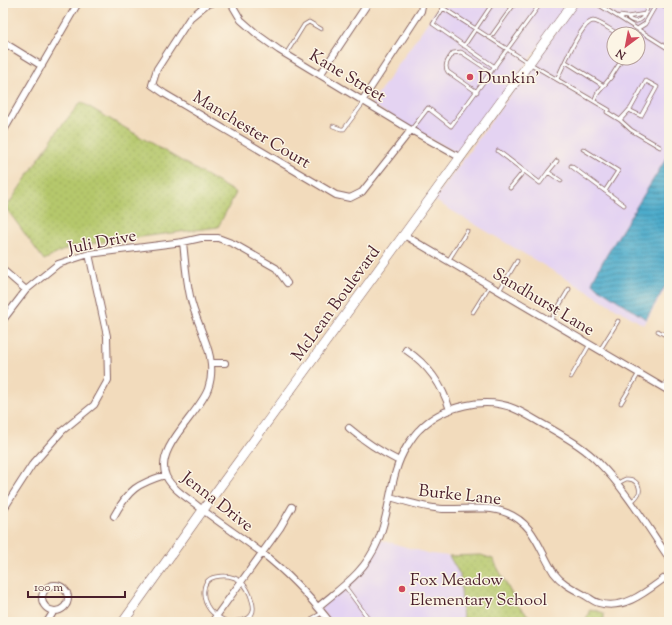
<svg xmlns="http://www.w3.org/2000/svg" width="672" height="625" font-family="'Sorts Mill Goudy',serif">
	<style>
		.built { fill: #e4d3f2; fill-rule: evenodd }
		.grass { fill: url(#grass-dots); stroke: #80744c }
		.water { fill: url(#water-rules); stroke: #4b657b }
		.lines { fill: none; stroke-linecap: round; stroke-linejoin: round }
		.service-casing { stroke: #85615e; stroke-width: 4.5 }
		.minor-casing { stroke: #85615e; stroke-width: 8 }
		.secondary-casing { stroke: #85615e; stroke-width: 10 }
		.service { stroke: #fff; stroke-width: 3 }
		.minor { stroke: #fff; stroke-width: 6 }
		.secondary { stroke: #fff; stroke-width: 9 }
		.poi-dot { fill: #d1495b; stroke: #fcf5e5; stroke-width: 1.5 }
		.labels { text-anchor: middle; stroke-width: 3; stroke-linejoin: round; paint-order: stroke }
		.street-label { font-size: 17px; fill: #4a1f2b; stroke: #fcf5e5 }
		.poi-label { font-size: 17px; fill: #4a1f2b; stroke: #fcf5e5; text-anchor: start }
	</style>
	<defs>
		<pattern id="grass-dots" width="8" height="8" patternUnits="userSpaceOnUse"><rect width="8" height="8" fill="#b5c86c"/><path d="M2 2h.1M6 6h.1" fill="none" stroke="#9dab5e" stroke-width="1.8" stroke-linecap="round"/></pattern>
		<pattern id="water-rules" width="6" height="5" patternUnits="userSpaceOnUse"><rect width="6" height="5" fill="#4cabcb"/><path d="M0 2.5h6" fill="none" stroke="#418ba5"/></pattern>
	</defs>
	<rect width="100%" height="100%" fill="#fcf5e5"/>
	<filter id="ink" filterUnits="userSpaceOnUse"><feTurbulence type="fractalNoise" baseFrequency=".025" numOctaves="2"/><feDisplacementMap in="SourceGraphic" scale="8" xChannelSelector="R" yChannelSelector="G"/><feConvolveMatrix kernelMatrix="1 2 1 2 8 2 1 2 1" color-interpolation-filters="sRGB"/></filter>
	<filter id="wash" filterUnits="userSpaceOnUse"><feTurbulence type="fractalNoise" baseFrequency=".012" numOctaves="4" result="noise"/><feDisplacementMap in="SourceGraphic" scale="16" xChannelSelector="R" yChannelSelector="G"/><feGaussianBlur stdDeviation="0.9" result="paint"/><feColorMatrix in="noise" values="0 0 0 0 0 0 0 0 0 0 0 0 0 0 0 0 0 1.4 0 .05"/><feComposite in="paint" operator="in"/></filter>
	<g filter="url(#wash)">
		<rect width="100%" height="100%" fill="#f2dbbc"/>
		<path class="built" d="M 441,3 L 570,3 L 460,155 L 371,104 Z
			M 577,3 L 669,3 L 669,283 L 644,325 L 434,200 ZM 614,34 L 638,34 L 638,58 L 614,58 Z
			M 381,540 L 431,554 L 449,556 L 460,575 L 463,622 L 331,622 L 320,608 L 359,575 Z"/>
		<path class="grass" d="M 81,102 L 236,193 L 218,227 L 103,242 L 70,247 L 44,260 L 6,208 L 58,130 Z
			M 481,555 L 493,559 L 518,606 L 536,622 L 463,622 L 460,575 L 449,556 Z
			M 590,609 L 604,613 L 604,622 L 585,622 Z"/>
		<path class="water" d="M 669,154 L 669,280 L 646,319 L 597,287 L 593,283 L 593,280 L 603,261 Z"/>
	</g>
	<g filter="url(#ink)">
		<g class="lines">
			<defs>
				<path id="service" d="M 596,3 L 669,49
					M 659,3 L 669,8
					M 620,16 L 627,17 L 645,14 L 648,6 L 646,3
					M 627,17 C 634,24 641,22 645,14
					M 637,29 L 645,24 L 657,3
					M 490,38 L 515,3
					M 464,46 L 493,3
					M 286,54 L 304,25 L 309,22 L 321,29
					M 566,62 L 604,86
					M 495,67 L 433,24 L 443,8 L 529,63 L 609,110
					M 557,79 C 562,69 581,22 593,21 C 599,21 612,31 618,34
					M 477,92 L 448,72 C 443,65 449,59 453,53 L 461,52 L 491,72
					M 594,101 L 597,94 L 611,77 L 623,58
					M 607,112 L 620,120 L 631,130 L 660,147
					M 620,120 L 631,108 L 646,81 L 657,87 L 641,116 L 629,110
					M 333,126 L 341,129 L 344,129 L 364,102
					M 411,130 L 428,108 L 451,126 L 541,3
					M 583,149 L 618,171 L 605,191
					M 498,151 L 540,183 L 548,172 L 561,181
					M 571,166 L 624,205
					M 548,172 L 557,161
					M 510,188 L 524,171
					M 448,261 L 467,231
					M 499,291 L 517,261
					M 473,312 L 490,285
					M 550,321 L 569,289
					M 658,331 L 669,337
					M 600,350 L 618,321
					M 571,377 L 590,344
					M 621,403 L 639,373
					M 617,484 C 620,482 623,480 626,479 C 634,478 641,485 639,493 C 637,497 634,500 630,502
					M 344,585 L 371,622
					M 228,622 C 221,619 215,616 210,610 C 202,600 200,580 215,577 C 235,573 247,582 252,601 C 254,607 254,614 248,618 C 244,621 236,621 230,622
					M 311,622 L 313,618 L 322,613"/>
				<path id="minor" d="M 211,3 L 207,4 L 190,18 L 157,69 L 152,85 L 165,94 L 336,195 L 350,198 L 362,192 L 411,130
					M 231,3 L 241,20 L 258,35 L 279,50 L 411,130 L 461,158
					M 3,42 L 42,66
					M 320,75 L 368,3
					M 362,101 L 421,11 L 422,6 L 420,3
					M 3,132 L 78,3
					M 404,235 L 669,391
					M 183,242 C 185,260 186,278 190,296 C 196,327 220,356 208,389 C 199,414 154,448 166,476 C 171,487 184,496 194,503 C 216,521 240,536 262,553 C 288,573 310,597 330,622
					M 3,270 L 26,290
					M 3,320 L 26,290 L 58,264 L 89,254 L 183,242 L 201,238 L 218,238 L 234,244 L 276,268 L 287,283
					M 406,350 C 427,364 442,384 450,410
					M 211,363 L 225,363
					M 664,388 L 669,381
					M 349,428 C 364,441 381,452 399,461
					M 390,497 C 408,502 425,508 443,509 C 464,510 487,505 507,513 C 535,524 539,550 554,573 C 562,584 574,589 586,596 C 590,598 594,602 599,603 C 626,611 649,589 669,575
					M 3,510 L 32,465 L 62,431 L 94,405 L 108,380 L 107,336 L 89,254
					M 114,516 C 129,489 137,484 165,475
					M42 598a13 13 0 1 1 26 0a13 13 0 1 1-26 0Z
					M 318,607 C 343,586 365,572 378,541 C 391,511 389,474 407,446 C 411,440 415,433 420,429 C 442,406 486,396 515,409 C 527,414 538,422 550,428 C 567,438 585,448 599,463 C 626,490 647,526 669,558
					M 47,622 L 54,611
					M 212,622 L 280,528 L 292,507"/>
				<path id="secondary" d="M 123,622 L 203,510 L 573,3"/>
			</defs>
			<use href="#service" class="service-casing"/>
			<use href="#minor" class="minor-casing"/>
			<use href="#secondary" class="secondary-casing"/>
			<use href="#service" class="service"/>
			<use href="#minor" class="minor"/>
			<use href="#secondary" class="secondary"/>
		</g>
	</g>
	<g class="poi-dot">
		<circle cx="470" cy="77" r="4"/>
		<circle cx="402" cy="589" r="4"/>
	</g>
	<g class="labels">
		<g class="street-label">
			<text transform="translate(348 75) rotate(31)" y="6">Kane Street</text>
			<text transform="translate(252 129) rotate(31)" y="6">Manchester Court</text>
			<text transform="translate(102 241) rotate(-11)" y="6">Juli Drive</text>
			<text transform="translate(544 301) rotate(31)" y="6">Sandhurst Lane</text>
			<text transform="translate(335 303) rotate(-54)" y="6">McLean Boulevard</text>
			<text transform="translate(460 494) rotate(6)" y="6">Burke Lane</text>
			<text transform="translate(218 501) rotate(38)" y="6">Jenna Drive</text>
		</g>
		<g class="poi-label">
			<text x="478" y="83">Dunkin'</text>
			<text x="410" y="585">Fox Meadow<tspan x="410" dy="20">Elementary School</tspan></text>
		</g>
	</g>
	<rect width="672" height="625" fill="none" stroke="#fcf5e5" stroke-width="16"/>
	<g transform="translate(626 46) rotate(212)"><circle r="19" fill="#fcf5e5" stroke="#b59f9b"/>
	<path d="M0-3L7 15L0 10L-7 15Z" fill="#d1495b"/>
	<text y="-6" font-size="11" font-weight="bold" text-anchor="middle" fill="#4a1f2b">N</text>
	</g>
	<path d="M28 591v6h97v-6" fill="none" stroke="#4a1f2b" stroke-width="2"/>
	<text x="34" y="591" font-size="12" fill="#4a1f2b" stroke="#fcf5e5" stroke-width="3" paint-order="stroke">100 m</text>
</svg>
